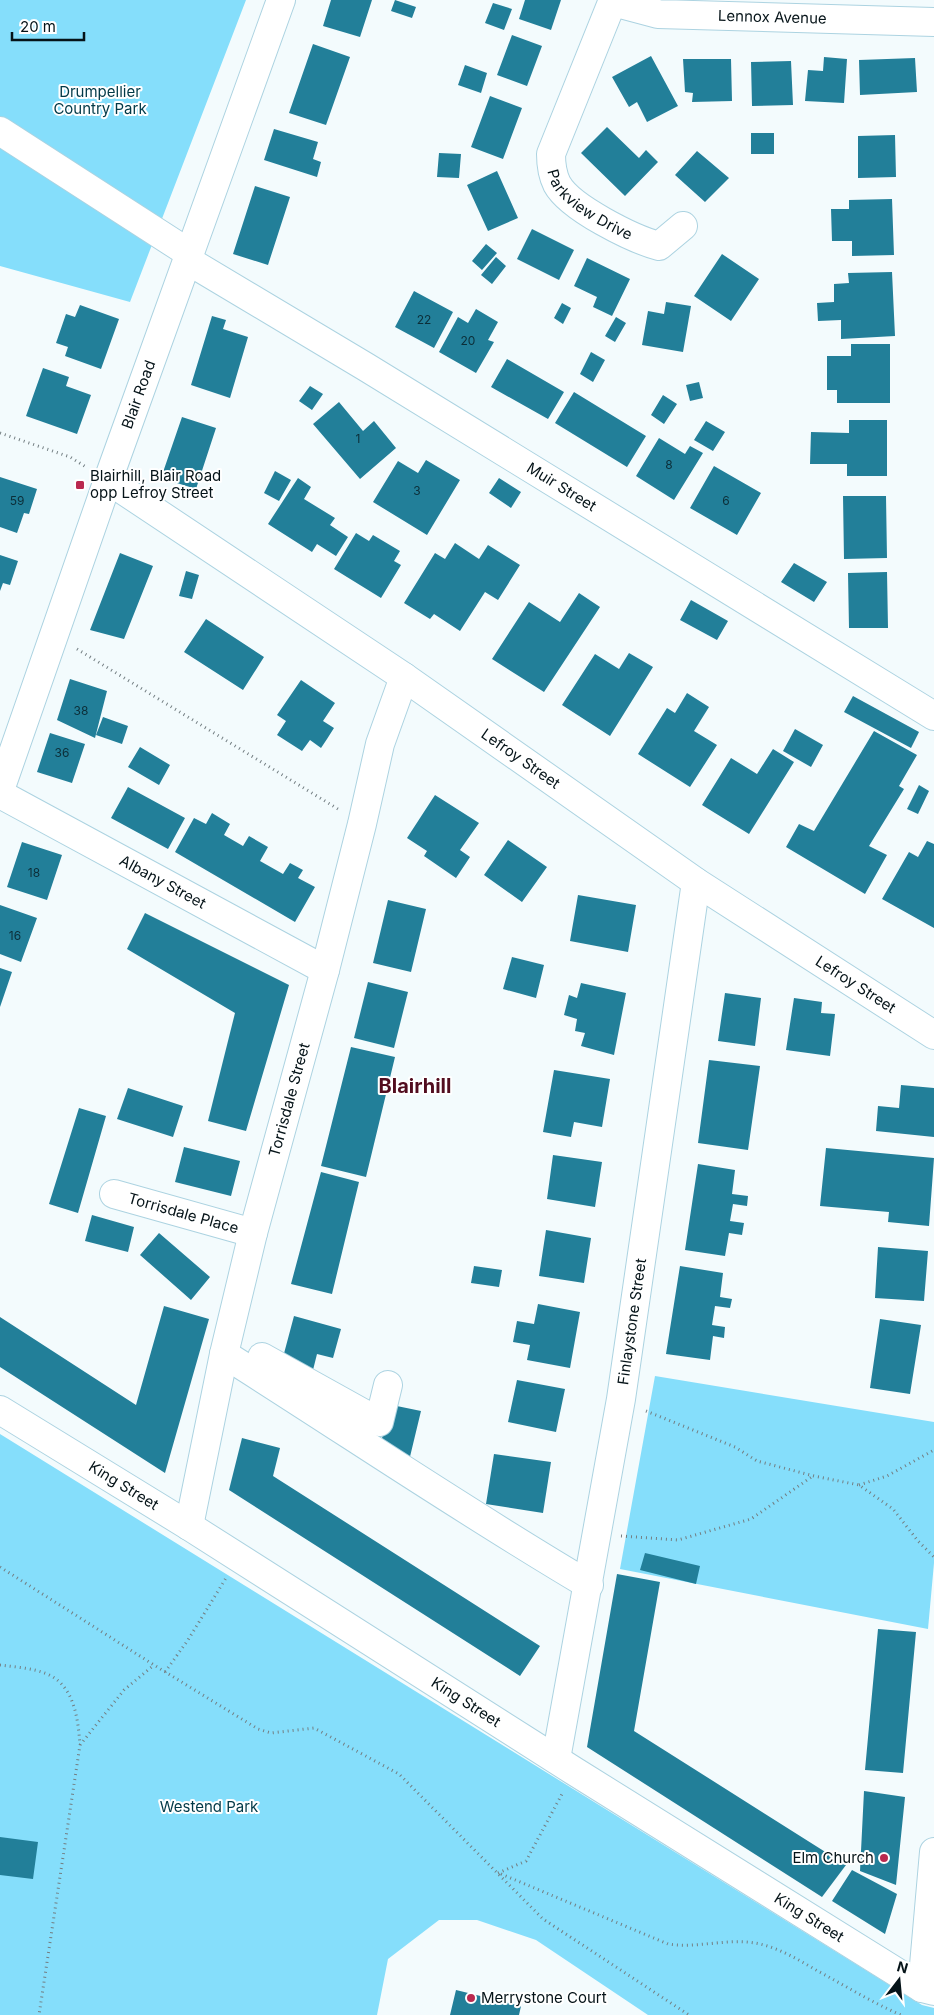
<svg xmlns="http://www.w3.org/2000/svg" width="934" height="2015" font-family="Inter,sans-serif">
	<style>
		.green { fill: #85defb }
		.building { fill: #227f99 }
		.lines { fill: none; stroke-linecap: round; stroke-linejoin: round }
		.minor-casing { stroke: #acd3e1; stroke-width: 30 }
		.path { stroke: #737e82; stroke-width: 3; stroke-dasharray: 1 4; stroke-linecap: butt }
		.minor { stroke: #fff; stroke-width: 28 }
		.poi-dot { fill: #b9294f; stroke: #fff; stroke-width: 2 }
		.labels { text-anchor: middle; stroke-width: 4; stroke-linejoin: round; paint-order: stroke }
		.number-label { font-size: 12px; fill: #0c2e38 }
		.street-label { font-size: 15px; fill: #051318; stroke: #fff }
		.park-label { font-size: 15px; fill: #013947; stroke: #fff }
		.poi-label { font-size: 15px; fill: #051318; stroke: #fff; text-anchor: start }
		.district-label { font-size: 20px; font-weight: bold; fill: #520d1f; stroke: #fff }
	</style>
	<rect width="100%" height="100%" fill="#f3fbfd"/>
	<path class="green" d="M 0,0 L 246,0 L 130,302 L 0,266 Z
		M 655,1376 L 934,1422 L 934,1563 L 928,1629 L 620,1569 Z
		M 0,1434 L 922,2005 L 934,2008 L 934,2015 L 648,2015 L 536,1940 L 477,1920 L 439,1920 L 388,1959 L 377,2015 L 0,2015 Z"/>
	<path class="building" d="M 331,0 L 372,0 L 360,37 L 323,26 Z
		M 395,0 L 416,7 L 412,18 L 391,11 Z
		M 525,0 L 561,0 L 551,30 L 519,19 Z
		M 493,3 L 512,9 L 504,30 L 485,23 Z
		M 512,35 L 542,46 L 527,86 L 497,75 Z
		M 313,44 L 350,57 L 326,125 L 289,113 Z
		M 651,56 L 678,106 L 647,122 L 637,102 L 629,107 L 612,77 Z
		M 824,57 L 847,59 L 844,103 L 805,101 L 808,70 L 823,71 Z
		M 915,58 L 917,92 L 860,95 L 859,60 Z
		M 683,59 L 731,59 L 732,101 L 692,102 L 693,93 L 685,92 Z
		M 791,61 L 793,105 L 752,106 L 751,62 Z
		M 465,65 L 487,73 L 481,93 L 458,85 Z
		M 490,96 L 522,108 L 503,159 L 471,147 Z
		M 607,127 L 639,158 L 646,150 L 658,162 L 625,196 L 581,153 Z
		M 274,129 L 318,142 L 313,159 L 321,162 L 317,177 L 264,160 Z
		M 751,133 L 774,133 L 774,154 L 751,154 Z
		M 895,135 L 896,177 L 858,178 L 858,136 Z
		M 697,151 L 729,178 L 705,202 L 675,175 Z
		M 439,153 L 461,154 L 459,178 L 437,177 Z
		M 497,171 L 518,218 L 488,231 L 467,185 Z
		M 255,186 L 290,197 L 268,265 L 233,254 Z
		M 892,199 L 894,255 L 852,256 L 852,241 L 832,241 L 831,209 L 849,209 L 849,200 Z
		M 532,229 L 574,250 L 559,280 L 517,259 Z
		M 486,244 L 497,253 L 482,270 L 472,261 Z
		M 722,254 L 759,279 L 731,321 L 694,296 Z
		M 496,257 L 506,266 L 492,284 L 481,275 Z
		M 587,258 L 630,279 L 612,316 L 593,307 L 597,297 L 574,286 Z
		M 892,272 L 895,336 L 841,339 L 841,320 L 818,321 L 817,303 L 834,302 L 834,284 L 849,283 L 848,273 Z
		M 414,291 L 453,312 L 434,348 L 395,327 Z
		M 666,302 L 691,306 L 683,352 L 642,345 L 648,311 L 664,314 Z
		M 562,303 L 571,308 L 563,324 L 554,318 Z
		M 80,305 L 119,319 L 101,369 L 65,356 L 68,347 L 56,343 L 66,314 L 75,317 Z
		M 476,309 L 498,322 L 488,340 L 494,342 L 476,373 L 439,352 L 458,317 L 468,323 Z
		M 212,316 L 226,320 L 223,329 L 248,337 L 230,398 L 191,385 Z
		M 616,317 L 626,323 L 615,342 L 605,336 Z
		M 851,344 L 890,344 L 890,403 L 837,403 L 837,390 L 827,390 L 827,356 L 851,356 Z
		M 591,352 L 605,360 L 593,382 L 580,374 Z
		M 507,359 L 564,392 L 548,419 L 491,387 Z
		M 43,368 L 69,377 L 66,386 L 91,395 L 77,434 L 26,416 Z
		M 699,382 L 703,398 L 690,401 L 686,385 Z
		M 310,386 L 323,394 L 312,410 L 299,401 Z
		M 574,392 L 646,436 L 627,467 L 555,423 Z
		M 663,395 L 677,404 L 664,424 L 651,415 Z
		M 339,402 L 363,431 L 374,421 L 396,448 L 360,479 L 313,424 Z
		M 182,417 L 216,428 L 196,489 L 161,478 Z
		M 849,420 L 887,420 L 887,476 L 847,476 L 847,464 L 810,464 L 811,432 L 849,433 Z
		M 706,421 L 725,432 L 713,451 L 694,440 Z
		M 659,438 L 685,454 L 690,446 L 703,453 L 674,500 L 636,476 Z
		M 426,460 L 460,480 L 427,535 L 373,502 L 398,461 L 418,473 Z
		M 714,466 L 761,493 L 737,535 L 690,508 Z
		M 275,471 L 291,480 L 279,501 L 264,493 Z
		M 0,477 L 37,489 L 29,514 L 24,513 L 17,533 L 0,527 Z
		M 298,478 L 311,487 L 304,499 L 335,518 L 330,525 L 348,537 L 336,556 L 317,544 L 312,552 L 268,524 Z
		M 499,478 L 521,492 L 511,508 L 489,493 Z
		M 843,496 L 886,496 L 887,558 L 844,559 Z
		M 356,533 L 369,541 L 373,535 L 400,551 L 394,561 L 401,565 L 381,598 L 334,569 Z
		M 455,543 L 479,559 L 488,545 L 520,565 L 498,600 L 485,592 L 460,631 L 434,614 L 430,619 L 404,603 L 435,553 L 445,559 Z
		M 120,553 L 153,566 L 124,639 L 90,630 Z
		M 0,555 L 18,561 L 10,585 L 3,583 L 0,591 Z
		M 794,563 L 827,582 L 814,602 L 781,582 Z
		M 186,571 L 199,575 L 192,599 L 179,596 Z
		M 887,572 L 888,628 L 849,628 L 848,573 Z
		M 579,593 L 600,607 L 544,692 L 492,659 L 529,602 L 560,622 Z
		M 691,600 L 728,621 L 717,640 L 680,620 Z
		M 206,619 L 264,657 L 243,690 L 184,652 Z
		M 629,653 L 653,667 L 610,736 L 562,705 L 595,654 L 619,669 Z
		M 70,679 L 107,691 L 95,738 L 57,720 Z
		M 301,680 L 335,703 L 323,721 L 334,728 L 327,739 L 321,748 L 310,740 L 302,751 L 277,735 L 286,721 L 277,715 Z
		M 687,693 L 709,707 L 694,731 L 717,745 L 690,787 L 638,754 L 667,708 L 675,713 Z
		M 853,696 L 919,732 L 911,748 L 844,712 Z
		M 103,717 L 128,726 L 122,744 L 96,735 Z
		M 795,729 L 823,745 L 811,767 L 783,751 Z
		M 874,731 L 917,755 L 899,786 L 904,789 L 869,846 L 887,855 L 865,894 L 786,847 L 799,824 L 814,831 Z
		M 50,733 L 85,744 L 72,783 L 37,772 Z
		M 140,747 L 170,765 L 159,785 L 128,767 Z
		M 773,749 L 794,762 L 749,834 L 702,805 L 731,758 L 757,774 Z
		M 919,785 L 929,791 L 918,814 L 907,809 Z
		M 128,787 L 185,818 L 168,849 L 111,818 Z
		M 435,795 L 479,823 L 460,850 L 470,857 L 456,878 L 424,856 L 427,851 L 407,838 Z
		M 212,813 L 230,824 L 224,835 L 243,846 L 249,836 L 268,847 L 260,861 L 283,874 L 290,863 L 303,870 L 298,878 L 315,887 L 295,922 L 175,852 L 194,818 L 206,824 Z
		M 508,840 L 547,867 L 522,902 L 484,875 Z
		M 927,841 L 934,844 L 934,928 L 882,899 L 909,852 L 918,857 Z
		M 22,842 L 62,855 L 47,900 L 7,887 Z
		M 578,895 L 636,905 L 628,952 L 570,941 Z
		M 388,900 L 426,909 L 411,972 L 373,963 Z
		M 0,905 L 37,918 L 21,962 L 0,954 Z
		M 145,913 L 289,985 L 246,1131 L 208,1121 L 235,1013 L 127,949 Z
		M 512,957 L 544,965 L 536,998 L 503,989 Z
		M 0,968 L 12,972 L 0,1007 Z
		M 368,982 L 408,992 L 394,1048 L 354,1038 Z
		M 581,983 L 626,993 L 614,1055 L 581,1046 L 585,1033 L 575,1031 L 577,1019 L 564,1015 L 569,995 L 577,998 Z
		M 725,993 L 761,998 L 755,1046 L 718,1041 Z
		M 794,998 L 822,1002 L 821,1013 L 835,1014 L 830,1056 L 786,1050 Z
		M 351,1047 L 395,1057 L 366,1177 L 321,1166 Z
		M 709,1060 L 760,1066 L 748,1150 L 698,1143 Z
		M 554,1070 L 610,1079 L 602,1127 L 574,1122 L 571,1137 L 543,1132 Z
		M 901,1085 L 934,1088 L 934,1137 L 876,1131 L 878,1106 L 899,1108 Z
		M 128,1088 L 183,1106 L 173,1137 L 117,1119 Z
		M 79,1108 L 106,1116 L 78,1213 L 49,1204 Z
		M 184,1147 L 240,1161 L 231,1196 L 175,1182 Z
		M 826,1148 L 934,1158 L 929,1226 L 888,1222 L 889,1212 L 820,1206 Z
		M 553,1155 L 602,1162 L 595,1207 L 547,1199 Z
		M 698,1164 L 735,1170 L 732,1194 L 748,1196 L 747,1206 L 733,1204 L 730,1221 L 744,1223 L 742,1235 L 729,1233 L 725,1256 L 685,1250 Z
		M 321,1172 L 359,1182 L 332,1294 L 291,1284 Z
		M 92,1215 L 134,1227 L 128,1252 L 85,1241 Z
		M 546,1230 L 591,1238 L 584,1283 L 539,1276 Z
		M 159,1233 L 210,1277 L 191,1300 L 140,1255 Z
		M 878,1247 L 928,1251 L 924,1301 L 875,1298 Z
		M 474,1266 L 502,1270 L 499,1287 L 471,1283 Z
		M 680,1266 L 723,1273 L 720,1297 L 732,1299 L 730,1308 L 715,1306 L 712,1325 L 725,1327 L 724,1338 L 713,1336 L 710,1360 L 666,1354 Z
		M 538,1304 L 580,1312 L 570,1368 L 527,1360 L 530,1345 L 513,1342 L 517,1321 L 534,1324 Z
		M 164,1306 L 209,1319 L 165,1473 L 0,1367 L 0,1317 L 136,1405 Z
		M 294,1316 L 341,1329 L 333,1358 L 317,1354 L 313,1370 L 282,1361 Z
		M 880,1319 L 921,1325 L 910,1394 L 870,1388 Z
		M 517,1380 L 565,1389 L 556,1432 L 508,1422 Z
		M 392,1405 L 421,1411 L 408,1465 L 379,1448 Z
		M 242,1438 L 280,1448 L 273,1476 L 540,1646 L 520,1676 L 229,1490 Z
		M 494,1454 L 551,1462 L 543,1513 L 486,1504 Z
		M 645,1553 L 700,1566 L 696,1584 L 640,1570 Z
		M 617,1574 L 660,1582 L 634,1731 L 846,1865 L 822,1897 L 587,1747 Z
		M 878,1629 L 916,1632 L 903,1773 L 865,1770 Z
		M 864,1791 L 905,1797 L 896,1885 L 860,1871 Z
		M 0,1837 L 38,1842 L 33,1879 L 0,1875 Z
		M 852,1870 L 897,1894 L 885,1934 L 832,1901 Z
		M 456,1990 L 521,2006 L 519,2015 L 450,2015 Z"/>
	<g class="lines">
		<defs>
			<g id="minor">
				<path id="s1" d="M 613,0 L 551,154 C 551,165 552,174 557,184 C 570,208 633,239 659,246 L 683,226"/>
				<path id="s2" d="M 613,2 L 658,14 L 934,22"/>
				<path d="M 0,131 L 189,253"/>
				<path id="s3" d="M 187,260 L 366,367 L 934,716"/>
				<path id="s4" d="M 108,480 L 404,677 L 696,882 L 934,1035"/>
				<path id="s5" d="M 0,790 L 108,480 L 281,0"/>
				<path id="s6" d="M 0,794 L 325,970"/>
				<path id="s7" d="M 114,1194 L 253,1233"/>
				<path d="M 224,1354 C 346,1431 465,1512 589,1585"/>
				<path d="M 262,1357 L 379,1422 L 388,1385"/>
				<path id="s8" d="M 0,1410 L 189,1526 L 574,1771 L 922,1988 L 934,1991"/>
				<path id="s9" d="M 189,1526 L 224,1354 L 253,1233 L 325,970 L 362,824 L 380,744 L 404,677"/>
				<path id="s10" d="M 556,1759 L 621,1399 L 696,882"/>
				<path d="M 922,1988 L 934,1852"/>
			</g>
		</defs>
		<use href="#minor" class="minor-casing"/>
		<path class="path" d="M 0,433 L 70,457 L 86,467
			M 77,649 L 338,809
			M 646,1411 L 735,1447 L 757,1461 L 814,1476 L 859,1485 L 893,1509 L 918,1541 L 934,1557
			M 859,1485 L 887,1476 L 934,1450
			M 621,1536 L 678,1540 L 751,1519 L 813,1476
			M 0,1567 L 154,1665 L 258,1729 L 271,1733 L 314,1728 L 399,1774 L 543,1919 L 689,2015
			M 0,1665 C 15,1667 33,1668 47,1674 C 74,1685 78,1718 80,1745 L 39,2015
			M 165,1672 L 188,1640 L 226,1578
			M 80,1745 L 124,1690 L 154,1665
			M 498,1873 L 526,1861 L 562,1794
			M 501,1874 L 668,1944 C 700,1949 732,1936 764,1945 C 782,1950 799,1960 816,1970 C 844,1985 871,2002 901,2015"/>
		<use href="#minor" class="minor"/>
	</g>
	<g class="poi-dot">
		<rect x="75" y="480" width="10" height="10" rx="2.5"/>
		<circle cx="884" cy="1858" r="5"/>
		<circle cx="471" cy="1998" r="5"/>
	</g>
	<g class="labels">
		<g class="number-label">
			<text x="424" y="324">22</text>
			<text x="468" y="345">20</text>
			<text x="358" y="443">1</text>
			<text x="669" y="469">8</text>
			<text x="417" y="495">3</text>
			<text x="17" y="505">59</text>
			<text x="726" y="505">6</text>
			<text x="81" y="715">38</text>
			<text x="62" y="757">36</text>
			<text x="34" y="877">18</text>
			<text x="15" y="940">16</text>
		</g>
		<g class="street-label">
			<text dy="5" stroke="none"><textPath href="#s2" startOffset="161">Lennox Avenue</textPath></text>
			<text dy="5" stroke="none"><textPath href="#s1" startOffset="235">Parkview Drive</textPath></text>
			<text dy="5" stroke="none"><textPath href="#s5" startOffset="419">Blair Road</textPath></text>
			<text dy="5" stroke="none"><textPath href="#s3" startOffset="438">Muir Street</textPath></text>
			<text dy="5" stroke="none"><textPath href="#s4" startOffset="498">Lefroy Street</textPath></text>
			<text dy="5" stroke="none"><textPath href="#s6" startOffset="185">Albany Street</textPath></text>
			<text dy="5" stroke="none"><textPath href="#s4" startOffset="902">Lefroy Street</textPath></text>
			<text dy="5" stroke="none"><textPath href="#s9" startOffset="438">Torrisdale Street</textPath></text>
			<text dy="5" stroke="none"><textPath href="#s7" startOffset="72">Torrisdale Place</textPath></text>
			<text dy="5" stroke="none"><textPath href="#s10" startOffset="444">Finlaystone Street</textPath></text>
			<text dy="5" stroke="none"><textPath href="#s8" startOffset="145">King Street</textPath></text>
			<text dy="5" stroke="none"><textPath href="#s8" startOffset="550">King Street</textPath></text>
			<text dy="5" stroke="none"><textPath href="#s8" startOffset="955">King Street</textPath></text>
		</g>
		<g class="park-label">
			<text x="100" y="97">Drumpellier<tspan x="100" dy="17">Country Park</tspan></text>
			<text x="209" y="1812">Westend Park</text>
		</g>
		<g class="poi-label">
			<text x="90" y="481">Blairhill, Blair Road<tspan x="90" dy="17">opp Lefroy Street</tspan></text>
			<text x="874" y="1863" text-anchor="end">Elm Church</text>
			<text x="481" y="2003">Merrystone Court</text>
		</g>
		<g class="district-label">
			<text x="415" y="1093">Blairhill</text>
		</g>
	</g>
	<g transform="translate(899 1980) rotate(16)" stroke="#ffffff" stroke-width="4" paint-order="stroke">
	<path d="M0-4L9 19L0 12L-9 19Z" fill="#051318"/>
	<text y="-8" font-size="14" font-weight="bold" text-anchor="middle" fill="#051318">N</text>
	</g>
	<path d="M12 32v8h72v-8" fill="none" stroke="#051318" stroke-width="2.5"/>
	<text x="20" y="32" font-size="15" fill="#051318" stroke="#ffffff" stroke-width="4" paint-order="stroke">20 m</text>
</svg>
